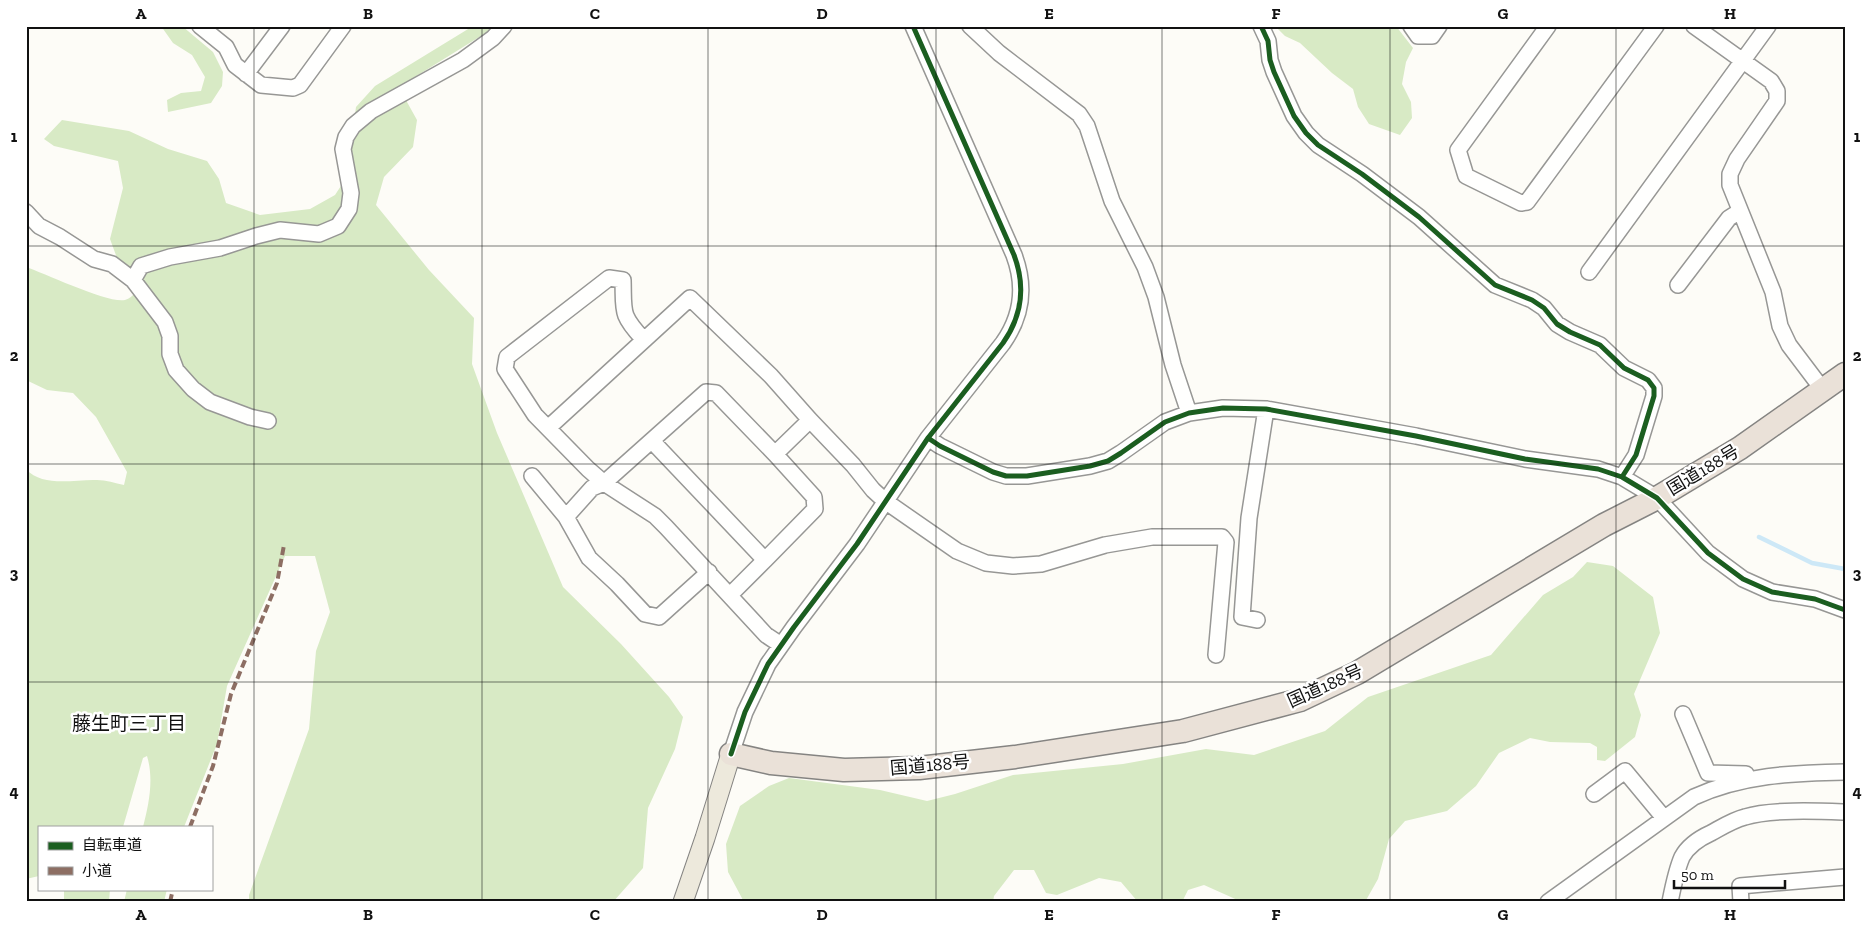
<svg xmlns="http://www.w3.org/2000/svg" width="1871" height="928" font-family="'Zilla Slab','Noto Sans JP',serif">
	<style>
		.forest { fill: #d8eac5 }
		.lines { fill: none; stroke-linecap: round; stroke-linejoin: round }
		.stream { stroke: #cde8f7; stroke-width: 4.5 }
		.minor-casing { stroke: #979795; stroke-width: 18 }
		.major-casing { stroke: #858482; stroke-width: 21 }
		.highway-casing { stroke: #858482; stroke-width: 25 }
		.minor { stroke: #fffffe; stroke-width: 15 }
		.major { stroke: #ede9dc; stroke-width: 19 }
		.highway { stroke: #eae1d8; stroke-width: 22 }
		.quiet { stroke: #8d6e63; stroke-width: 4; stroke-dasharray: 8 4; stroke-linecap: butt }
		.cycleway-casing { stroke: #fff; stroke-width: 8 }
		.cycleway { stroke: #1b5e20; stroke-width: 5 }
		.grid { fill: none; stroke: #111; stroke-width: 1; stroke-opacity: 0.55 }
		.labels { text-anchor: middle; stroke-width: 5; stroke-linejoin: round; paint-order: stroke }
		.street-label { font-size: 18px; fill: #111; stroke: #fff }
		.neighbourhood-label { font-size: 19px; fill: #111; stroke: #fff }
		.neatline { fill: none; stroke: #111; stroke-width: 2 }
		.grid-label { font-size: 16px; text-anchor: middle; font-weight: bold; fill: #111 }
	</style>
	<rect width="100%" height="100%" fill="#fdfcf7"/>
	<path class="forest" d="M 161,26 L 182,26 L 213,52 L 223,72 L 222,86 L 211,103 L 168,112 L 167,100 L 181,93 L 201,91 L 205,77 L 192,55 L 173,43 Z
		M 473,26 L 497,26 L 410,80 L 407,102 L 417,120 L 413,147 L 384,177 L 376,205 L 429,270 L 474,318 L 472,364 L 497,433 L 563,587 L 621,644 L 669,697 L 683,717 L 675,749 L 648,808 L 643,868 L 613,902 L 249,902 L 249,895 L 309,729 L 316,651 L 330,612 L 315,556 L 285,556 L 227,686 L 217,744 L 184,827 L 143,827 C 149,804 154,779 147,756 L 143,758 L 123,827 L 39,827 L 39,876 L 26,879 L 26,469 C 43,488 75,479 97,480 C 106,480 115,483 124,485 L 127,472 L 96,417 L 73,393 L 47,390 L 26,380 L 26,267 C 44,273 109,304 125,300 C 134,297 138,289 144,282 L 117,258 L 110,239 L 123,188 L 118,161 L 54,146 L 44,139 L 62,120 L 129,131 L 168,149 L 207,161 L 219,179 L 226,203 L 260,215 L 310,209 L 335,195 L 354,166 L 351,143 L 356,107 L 375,86 Z
		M 1275,26 L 1396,26 L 1413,48 L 1406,62 L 1402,84 L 1411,102 L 1412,118 L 1400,135 L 1369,124 L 1358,107 L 1353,89 L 1332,73 L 1300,43 L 1285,36 Z
		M 1587,562 L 1613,566 L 1653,597 L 1660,633 L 1634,694 L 1641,715 L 1635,737 L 1605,761 L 1597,760 L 1597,747 L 1590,743 L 1550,742 L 1530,738 L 1499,753 L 1476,786 L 1447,811 L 1405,821 L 1389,839 L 1378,879 L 1365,902 L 1242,902 L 1204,885 L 1188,890 L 1182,902 L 1138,902 L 1121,882 L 1099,878 L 1057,895 L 1046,893 L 1034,870 L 1014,870 L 994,896 L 993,902 L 744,902 L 728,872 L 726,844 L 740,806 L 769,786 L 789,778 L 880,790 L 927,801 L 955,794 L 1013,775 L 1123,764 L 1206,749 L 1254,755 L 1325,731 L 1368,697 L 1491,655 L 1543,595 L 1573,577 Z
		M 64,889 L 110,889 L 109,902 L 64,902 Z
		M 127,889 L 167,889 L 164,902 L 124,902 Z"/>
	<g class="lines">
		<path class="stream" d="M 1759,537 L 1812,563 L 1845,569"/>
		<defs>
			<path id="minor" d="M 200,26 L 226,47 L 235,65 L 261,85 L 293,88 L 300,85 L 343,26
				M 970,26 L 999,53 L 1079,114 L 1087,126 L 1112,201 L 1145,267 L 1156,297 L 1173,365 L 1189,413
				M 1261,26 L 1268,41 L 1270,60 L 1274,72 L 1294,116 L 1306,133 L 1318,145 L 1362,174 L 1419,217 L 1495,285 L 1532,300 L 1544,308 L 1557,324 L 1570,332 L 1600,345 L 1624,368 L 1648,380 L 1654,388 L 1654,396 L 1636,455 L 1622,477
				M 1411,26 L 1418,36 L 1432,36 L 1439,26
				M 1548,26 L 1458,150 L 1466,176 L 1521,203 L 1527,202 L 1656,26
				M 1694,26 L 1771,81 L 1777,91 L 1777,101 L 1737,159 L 1730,174 L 1730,185 L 1773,292 L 1780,326 L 1789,345 L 1823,390
				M 246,74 L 282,26
				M 26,212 L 39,226 L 60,237 L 94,259 L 112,264 L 133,280 L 165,322 L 170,336 L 170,354 L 176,370 L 193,389 L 210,402 L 250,417 L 268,421
				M 1589,272 L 1768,26
				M 133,280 L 141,266 L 170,257 L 220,248 L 256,236 L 280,230 L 319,234 L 338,226 L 349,209 L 351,193 L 343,149 L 346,137 L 353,126 L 371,111 L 463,60 L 493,38 L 504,26
				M 1678,285 L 1729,218 L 1740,211
				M 643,339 C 620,314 624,312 623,280 L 609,278 L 507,357 L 505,369 L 535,415 L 588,469 L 604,483 L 655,516 L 666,527 L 766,635 L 781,645
				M 548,428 L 690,298 L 771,376 L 810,420 L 853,465 L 873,490 L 885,501 L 957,551 L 986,563 L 1013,566 L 1041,564 L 1105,545 L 1152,537 L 1222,537 L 1226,542 L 1216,655
				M 928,438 L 940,446 L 993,472 L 1006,476 L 1027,476 L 1090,466 L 1108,461 L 1121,453 L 1165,422 L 1189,413 L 1223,408 L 1266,409 L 1416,436 L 1525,459 L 1598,469 L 1622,477 L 1657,498 L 1708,553 L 1743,579 L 1772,592 L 1815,599 L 1845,610
				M 652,441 L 765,560 L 730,595
				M 532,476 L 566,517
				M 765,560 L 815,509 L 814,497 L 775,454 L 810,420
				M 709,572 L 659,617 L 645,614 L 617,584 L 589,558 L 566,517 L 592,488 L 604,483 L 706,392 L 716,393 L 775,454
				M 1257,620 L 1242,617 L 1249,518 L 1266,409
				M 1683,714 L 1708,773 L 1746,774
				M 731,754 L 745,712 L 768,664 L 794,627 L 857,544 L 928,438 L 1003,343 C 1022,316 1026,287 1014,255 L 913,26
				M 1594,794 L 1625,771 L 1664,818
				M 1548,902 L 1694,797 C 1742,775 1792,773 1845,772
				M 1670,902 C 1673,887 1676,871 1682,857 C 1688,846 1700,838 1711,833 C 1722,827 1733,820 1745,817 C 1771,809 1818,811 1845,812
				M 1741,902 L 1740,886 L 1845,877"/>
			<path id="major" d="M 683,902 L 705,838 L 731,754"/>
			<path id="highway" d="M 731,754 L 771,763 L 844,770 L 919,768 L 1015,757 L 1183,731 L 1300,700 L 1357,673 L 1604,525 L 1657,498 L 1740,448 L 1845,374"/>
		</defs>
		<use href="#minor" class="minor-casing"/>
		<use href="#major" class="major-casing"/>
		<use href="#highway" class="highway-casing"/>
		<use href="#minor" class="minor"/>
		<use href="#major" class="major"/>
		<use href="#highway" class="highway"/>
		<path class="quiet" d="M 190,827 L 213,766 L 231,694 L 277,583 L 284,545
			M 170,902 L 173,889"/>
		<defs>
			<path id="cycleway" d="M 1261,26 L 1268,41 L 1270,60 L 1274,72 L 1294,116 L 1306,133 L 1318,145 L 1362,174 L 1419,217 L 1495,285 L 1532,300 L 1544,308 L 1557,324 L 1570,332 L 1600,345 L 1624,368 L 1648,380 L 1654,388 L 1654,396 L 1636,455 L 1622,477
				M 928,438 L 940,446 L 993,472 L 1006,476 L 1027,476 L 1090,466 L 1108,461 L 1121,453 L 1165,422 L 1189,413 L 1223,408 L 1266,409 L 1416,436 L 1525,459 L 1598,469 L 1622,477 L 1657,498 L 1708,553 L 1743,579 L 1772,592 L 1815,599 L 1845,610
				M 731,754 L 745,712 L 768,664 L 794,627 L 857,544 L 928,438 L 1003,343 C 1022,316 1026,287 1014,255 L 913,26"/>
		</defs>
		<use href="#cycleway" class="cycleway-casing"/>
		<use href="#cycleway" class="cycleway"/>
	</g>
	<path class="grid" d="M 254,26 L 254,902M 482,26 L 482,902M 708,26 L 708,902M 936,26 L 936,902M 1162,26 L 1162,902M 1390,26 L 1390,902M 1616,26 L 1616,902M 26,246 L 1845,246M 26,464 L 1845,464M 26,682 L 1845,682"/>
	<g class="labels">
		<g class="street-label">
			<text transform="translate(1703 470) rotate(-31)" y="6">国道188号</text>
			<text transform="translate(1325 686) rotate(-24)" y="6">国道188号</text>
			<text transform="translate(930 765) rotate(-5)" y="6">国道188号</text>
		</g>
		<g class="neighbourhood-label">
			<text x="129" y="730">藤生町三丁目</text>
		</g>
	</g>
	<rect width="1871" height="928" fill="none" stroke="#ffffff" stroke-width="55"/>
	<rect x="38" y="826" width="175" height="65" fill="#ffffff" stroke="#a0a0a0"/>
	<rect x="48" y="842" width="25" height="8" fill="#1b5e20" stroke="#a0a0a0"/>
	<text x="82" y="850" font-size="15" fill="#111111">自転車道</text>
	<rect x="48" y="867" width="25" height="8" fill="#8d6e63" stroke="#a0a0a0"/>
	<text x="82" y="876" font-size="15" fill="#111111">小道</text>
	<path d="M1674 880v8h111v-8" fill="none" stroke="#111111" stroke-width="2.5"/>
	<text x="1681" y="880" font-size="15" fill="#111111" stroke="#ffffff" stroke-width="4" paint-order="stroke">50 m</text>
	<rect x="28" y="28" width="1816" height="872" class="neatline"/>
	<g class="grid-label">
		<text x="141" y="19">A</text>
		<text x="368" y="19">B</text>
		<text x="595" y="19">C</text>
		<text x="822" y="19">D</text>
		<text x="1049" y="19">E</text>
		<text x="1276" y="19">F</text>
		<text x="1503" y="19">G</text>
		<text x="1730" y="19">H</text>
		<text x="14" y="142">1</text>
		<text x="1857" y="142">1</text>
		<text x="14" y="361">2</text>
		<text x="1857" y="361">2</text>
		<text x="14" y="579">3</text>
		<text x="1857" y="579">3</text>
		<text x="14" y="797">4</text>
		<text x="1857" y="797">4</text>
		<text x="141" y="920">A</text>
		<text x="368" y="920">B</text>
		<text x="595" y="920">C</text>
		<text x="822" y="920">D</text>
		<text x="1049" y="920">E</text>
		<text x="1276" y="920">F</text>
		<text x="1503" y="920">G</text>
		<text x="1730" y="920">H</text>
	</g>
</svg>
